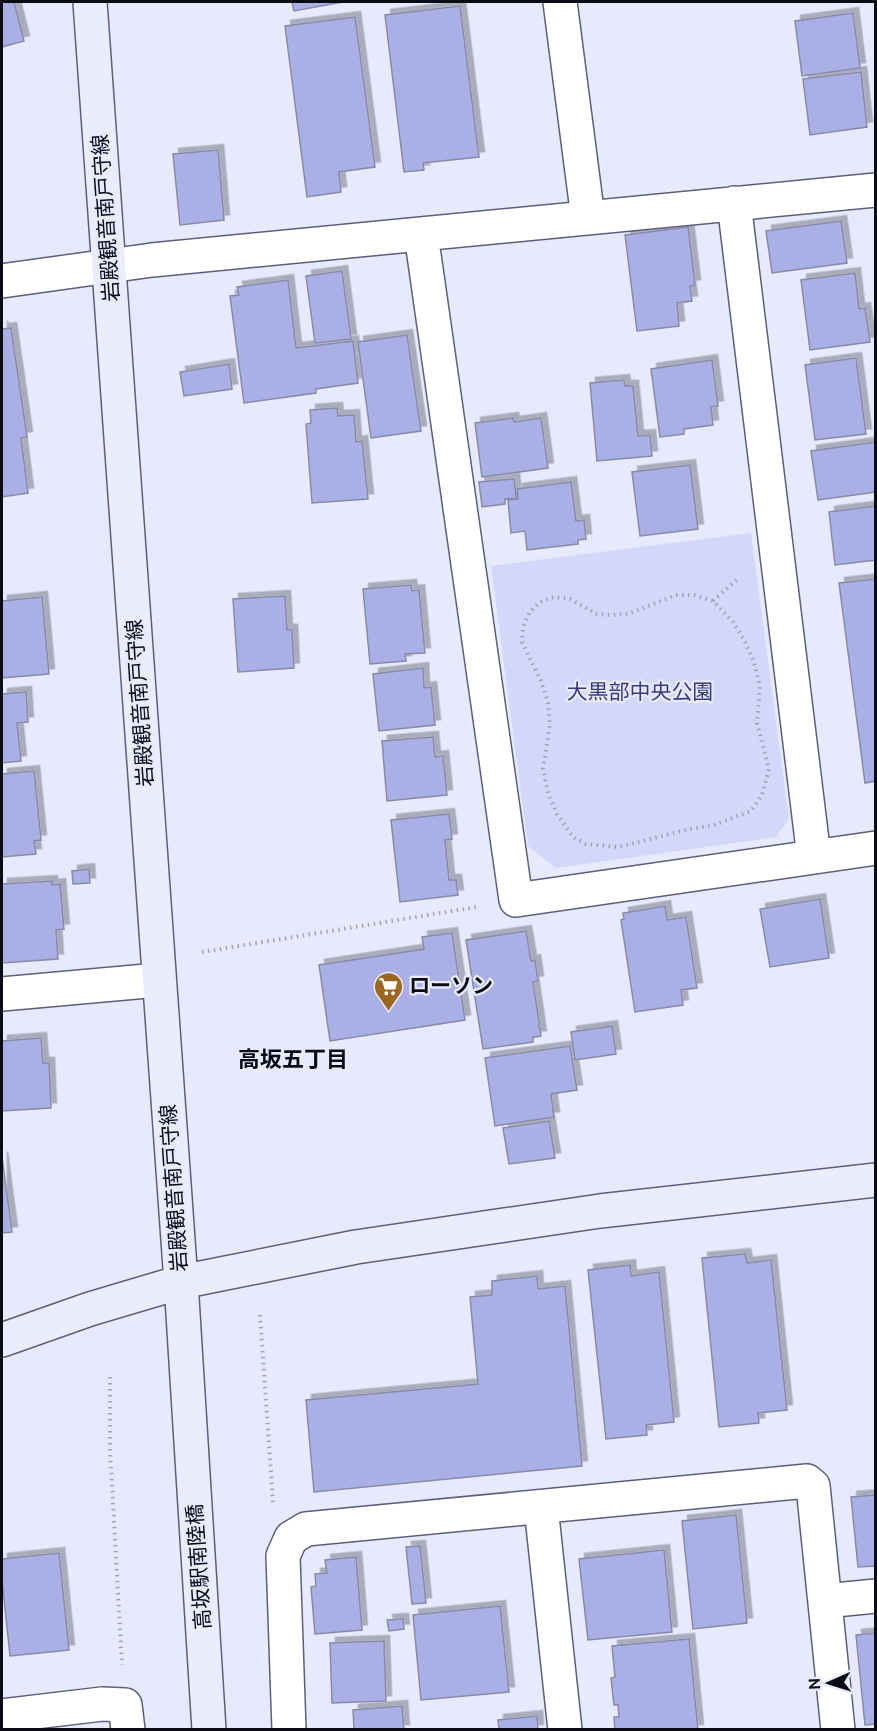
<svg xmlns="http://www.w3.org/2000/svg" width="877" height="1731" font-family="Ubuntu,'Noto Sans JP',sans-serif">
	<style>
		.green { fill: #d3d7fa }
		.building { fill: #aaafe6; stroke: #888ba7; stroke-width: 1.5; filter: url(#shadow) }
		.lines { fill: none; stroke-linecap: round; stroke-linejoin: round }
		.street-casing { stroke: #5c5f79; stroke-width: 36 }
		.secondary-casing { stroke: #5c5f79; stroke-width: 36 }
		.path { stroke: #a1a3b3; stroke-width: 4; stroke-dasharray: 1.5 4.5; stroke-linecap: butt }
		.street { stroke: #fff; stroke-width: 33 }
		.secondary { stroke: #ebedfe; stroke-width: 33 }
		.labels { text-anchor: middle; stroke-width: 4.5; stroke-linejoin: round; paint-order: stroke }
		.street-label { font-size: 21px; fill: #0a0b15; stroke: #e7eafd }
		.park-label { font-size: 21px; fill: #3a3a7b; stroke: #e7eafd }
		.poi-label { font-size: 21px; font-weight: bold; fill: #0a0b15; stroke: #e7eafd; text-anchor: start }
		.neighbourhood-label { font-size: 22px; font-weight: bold; fill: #0a0b15; stroke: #e7eafd }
	</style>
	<defs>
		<filter id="shadow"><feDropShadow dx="5.5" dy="-5.5" stdDeviation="0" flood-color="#0004"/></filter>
	</defs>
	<rect width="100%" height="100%" fill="#e7eafd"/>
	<path class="green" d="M 751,533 L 789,819 L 776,837 L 556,868 L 528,846 L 491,566 Z"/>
	<path class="building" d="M 2,2 L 14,2 L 24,41 L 2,47 Z
		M 292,2 L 343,2 L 294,11 Z
		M 460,6 L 479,157 L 423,163 L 424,170 L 404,172 L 385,15 Z
		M 853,13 L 860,68 L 802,76 L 795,21 Z
		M 355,17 L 375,167 L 339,172 L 341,192 L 307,197 L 285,26 Z
		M 861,72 L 867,127 L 810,135 L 803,79 Z
		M 218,150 L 224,220 L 180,225 L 173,154 Z
		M 841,221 L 847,263 L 772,273 L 766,231 Z
		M 688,227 L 695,285 L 690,286 L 692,301 L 677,303 L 679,326 L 637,331 L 625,235 Z
		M 342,271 L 351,339 L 315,343 L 306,276 Z
		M 855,273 L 859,309 L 865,308 L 870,342 L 810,350 L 801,280 Z
		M 288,280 L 296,348 L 353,341 L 358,383 L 316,389 L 316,393 L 244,403 L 230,296 L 239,295 L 237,287 Z
		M 2,326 L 2,329 L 11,328 L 27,437 L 21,438 L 28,493 L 2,497 Z
		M 407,335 L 421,431 L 371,438 L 358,342 Z
		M 856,358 L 866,434 L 815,440 L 805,365 Z
		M 712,360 L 718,406 L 711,407 L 713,425 L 684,429 L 684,434 L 660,437 L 651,369 Z
		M 229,364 L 232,389 L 184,396 L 180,372 Z
		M 624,380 L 625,386 L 633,386 L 638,436 L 650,435 L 652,456 L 597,461 L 590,383 Z
		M 337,408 L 338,416 L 354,415 L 356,442 L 362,441 L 368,499 L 312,503 L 306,424 L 311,423 L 310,410 Z
		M 513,418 L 514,422 L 541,418 L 548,468 L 482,477 L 475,423 Z
		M 876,442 L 876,492 L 818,500 L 811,451 Z
		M 690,465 L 698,529 L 640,536 L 632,472 Z
		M 514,479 L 516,498 L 505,499 L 505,504 L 482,507 L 479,482 Z
		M 571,482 L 576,521 L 584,520 L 586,539 L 578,540 L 578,544 L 527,550 L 525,531 L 511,533 L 508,500 L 518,499 L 517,489 Z
		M 876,506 L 876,560 L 835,565 L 829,512 Z
		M 876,579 L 876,781 L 865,783 L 839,583 Z
		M 411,585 L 412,591 L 419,590 L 425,653 L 405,654 L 406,661 L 370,664 L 363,589 Z
		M 285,596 L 287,630 L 292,630 L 294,668 L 238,672 L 233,599 Z
		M 42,597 L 49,674 L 2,678 L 2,601 Z
		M 423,668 L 424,688 L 431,687 L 435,725 L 379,731 L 373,674 Z
		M 26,692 L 28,722 L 17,723 L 21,761 L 2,763 L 2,694 Z
		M 433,737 L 435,757 L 443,756 L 447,795 L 387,801 L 382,741 Z
		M 34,771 L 41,840 L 34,841 L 36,854 L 2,857 L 2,774 Z
		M 449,814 L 452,839 L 445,840 L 449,880 L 456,880 L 458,895 L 400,902 L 391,820 Z
		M 89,869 L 90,883 L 73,884 L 72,871 Z
		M 52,881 L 52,885 L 60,884 L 64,929 L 56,930 L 58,959 L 2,963 L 2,884 Z
		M 820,899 L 829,958 L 770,967 L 760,909 Z
		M 665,906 L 667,920 L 686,917 L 697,988 L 681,990 L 683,1005 L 635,1012 L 621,920 L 624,919 L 623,913 Z
		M 526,931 L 531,961 L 535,960 L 538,981 L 533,982 L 541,1036 L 533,1037 L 533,1042 L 483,1049 L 466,940 Z
		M 452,933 L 465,1020 L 330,1041 L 319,965 L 424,949 L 422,937 Z
		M 612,1026 L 616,1054 L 575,1060 L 571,1032 Z
		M 41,1038 L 43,1063 L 49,1063 L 51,1108 L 2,1111 L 2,1041 Z
		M 570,1046 L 577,1090 L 551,1094 L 554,1117 L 495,1126 L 485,1058 Z
		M 549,1121 L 555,1158 L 509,1164 L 503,1128 Z
		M 2,1157 L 12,1232 L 2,1233 Z
		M 745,1254 L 747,1263 L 771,1260 L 787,1410 L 758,1413 L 759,1423 L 719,1427 L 702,1258 Z
		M 630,1265 L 631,1276 L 659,1272 L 674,1422 L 646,1425 L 647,1435 L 606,1439 L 588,1270 Z
		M 537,1276 L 538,1289 L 565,1286 L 582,1466 L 314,1492 L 306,1400 L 478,1384 L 470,1297 L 492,1295 L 492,1281 Z
		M 876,1495 L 876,1566 L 858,1567 L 851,1497 Z
		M 736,1515 L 747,1623 L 693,1629 L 682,1521 Z
		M 420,1546 L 426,1603 L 412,1604 L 406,1547 Z
		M 664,1550 L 672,1632 L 588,1640 L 579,1559 Z
		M 59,1553 L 69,1650 L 10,1656 L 2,1580 L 2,1559 Z
		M 356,1557 L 362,1630 L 315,1634 L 311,1587 L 316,1586 L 315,1574 L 327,1573 L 325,1560 Z
		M 500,1606 L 509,1692 L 421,1700 L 413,1615 Z
		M 403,1619 L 404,1629 L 389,1631 L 387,1620 Z
		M 876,1633 L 876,1724 L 865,1725 L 856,1635 Z
		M 689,1639 L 698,1730 L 615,1730 L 614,1717 L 619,1717 L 618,1705 L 614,1705 L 611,1678 L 615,1677 L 612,1646 Z
		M 384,1641 L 386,1701 L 332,1703 L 330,1643 Z
		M 402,1706 L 404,1730 L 354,1730 L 353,1710 Z
		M 537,1716 L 538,1730 L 499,1730 L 498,1720 Z"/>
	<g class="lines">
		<defs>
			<path id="street" d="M 560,2 L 588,218
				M 734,203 L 814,857
				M 421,234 L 516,900 L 876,848
				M 2,281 L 152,260 L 876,190
				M 2,994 L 158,980
				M 541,1507 L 565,1730
				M 825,1601 L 876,1596
				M 2,1716 L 102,1704 L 125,1705 L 128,1730
				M 289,1730 L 283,1556 L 291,1538 L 306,1529 L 807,1481 L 813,1486 L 838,1730"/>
			<path id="secondary" d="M 90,2 L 181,1282 L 209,1730
				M 2,1340 L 90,1309 L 181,1282 L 356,1247 L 600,1211 L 876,1180"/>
		</defs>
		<use href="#street" class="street-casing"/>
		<use href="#secondary" class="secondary-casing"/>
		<path class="path" d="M 676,595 L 694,595 L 713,601 L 733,622 L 744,640 L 754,662 L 760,687 L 757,723 L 769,769 L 762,795 L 751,811 L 714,825 L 690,829 L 619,847 L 586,844 L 573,837 L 557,814 L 548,793 L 543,769 L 550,724 L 548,702 L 541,681 L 522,642 L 523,627 L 529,613 L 540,602 L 554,597 L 570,599 L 597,614 L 611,615 L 628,614 Z
			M 713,601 L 739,578
			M 202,952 L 477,907
			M 260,1315 L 273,1502
			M 110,1377 L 110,1449 L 122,1665"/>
		<use href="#street" class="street"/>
		<use href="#secondary" class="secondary"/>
	</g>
	<defs>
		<symbol id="supermarket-pin" viewBox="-11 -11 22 30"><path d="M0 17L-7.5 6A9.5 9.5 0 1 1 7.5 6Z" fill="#9b671d" stroke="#e7eafd"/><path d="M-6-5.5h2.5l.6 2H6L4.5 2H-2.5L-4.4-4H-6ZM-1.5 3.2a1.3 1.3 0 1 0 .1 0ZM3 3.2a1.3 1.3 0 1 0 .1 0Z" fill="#fff"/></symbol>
	</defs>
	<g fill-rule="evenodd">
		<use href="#supermarket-pin" x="372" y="970" width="33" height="45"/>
	</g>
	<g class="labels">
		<g class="street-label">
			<text transform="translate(106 218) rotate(-94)" y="7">岩殿観音南戸守線</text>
			<text transform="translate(140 703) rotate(-94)" y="7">岩殿観音南戸守線</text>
			<text transform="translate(174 1188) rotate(-94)" y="7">岩殿観音南戸守線</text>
			<text transform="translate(199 1567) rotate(-94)" y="7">高坂駅南陸橋</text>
		</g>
		<g class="park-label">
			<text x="640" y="699">大黒部中央公園</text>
		</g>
		<g class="poi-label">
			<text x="409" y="993">ローソン</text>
		</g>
		<g class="neighbourhood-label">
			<text x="293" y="1067">高坂五丁目</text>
		</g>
	</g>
	<rect width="877" height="1731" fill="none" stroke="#0a0b15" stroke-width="6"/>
	<g transform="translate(829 1683) rotate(267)" stroke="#e7eafd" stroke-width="4.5" paint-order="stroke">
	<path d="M0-4.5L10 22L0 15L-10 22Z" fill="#0a0b15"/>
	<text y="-9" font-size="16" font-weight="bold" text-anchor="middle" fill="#0a0b15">N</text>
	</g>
</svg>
